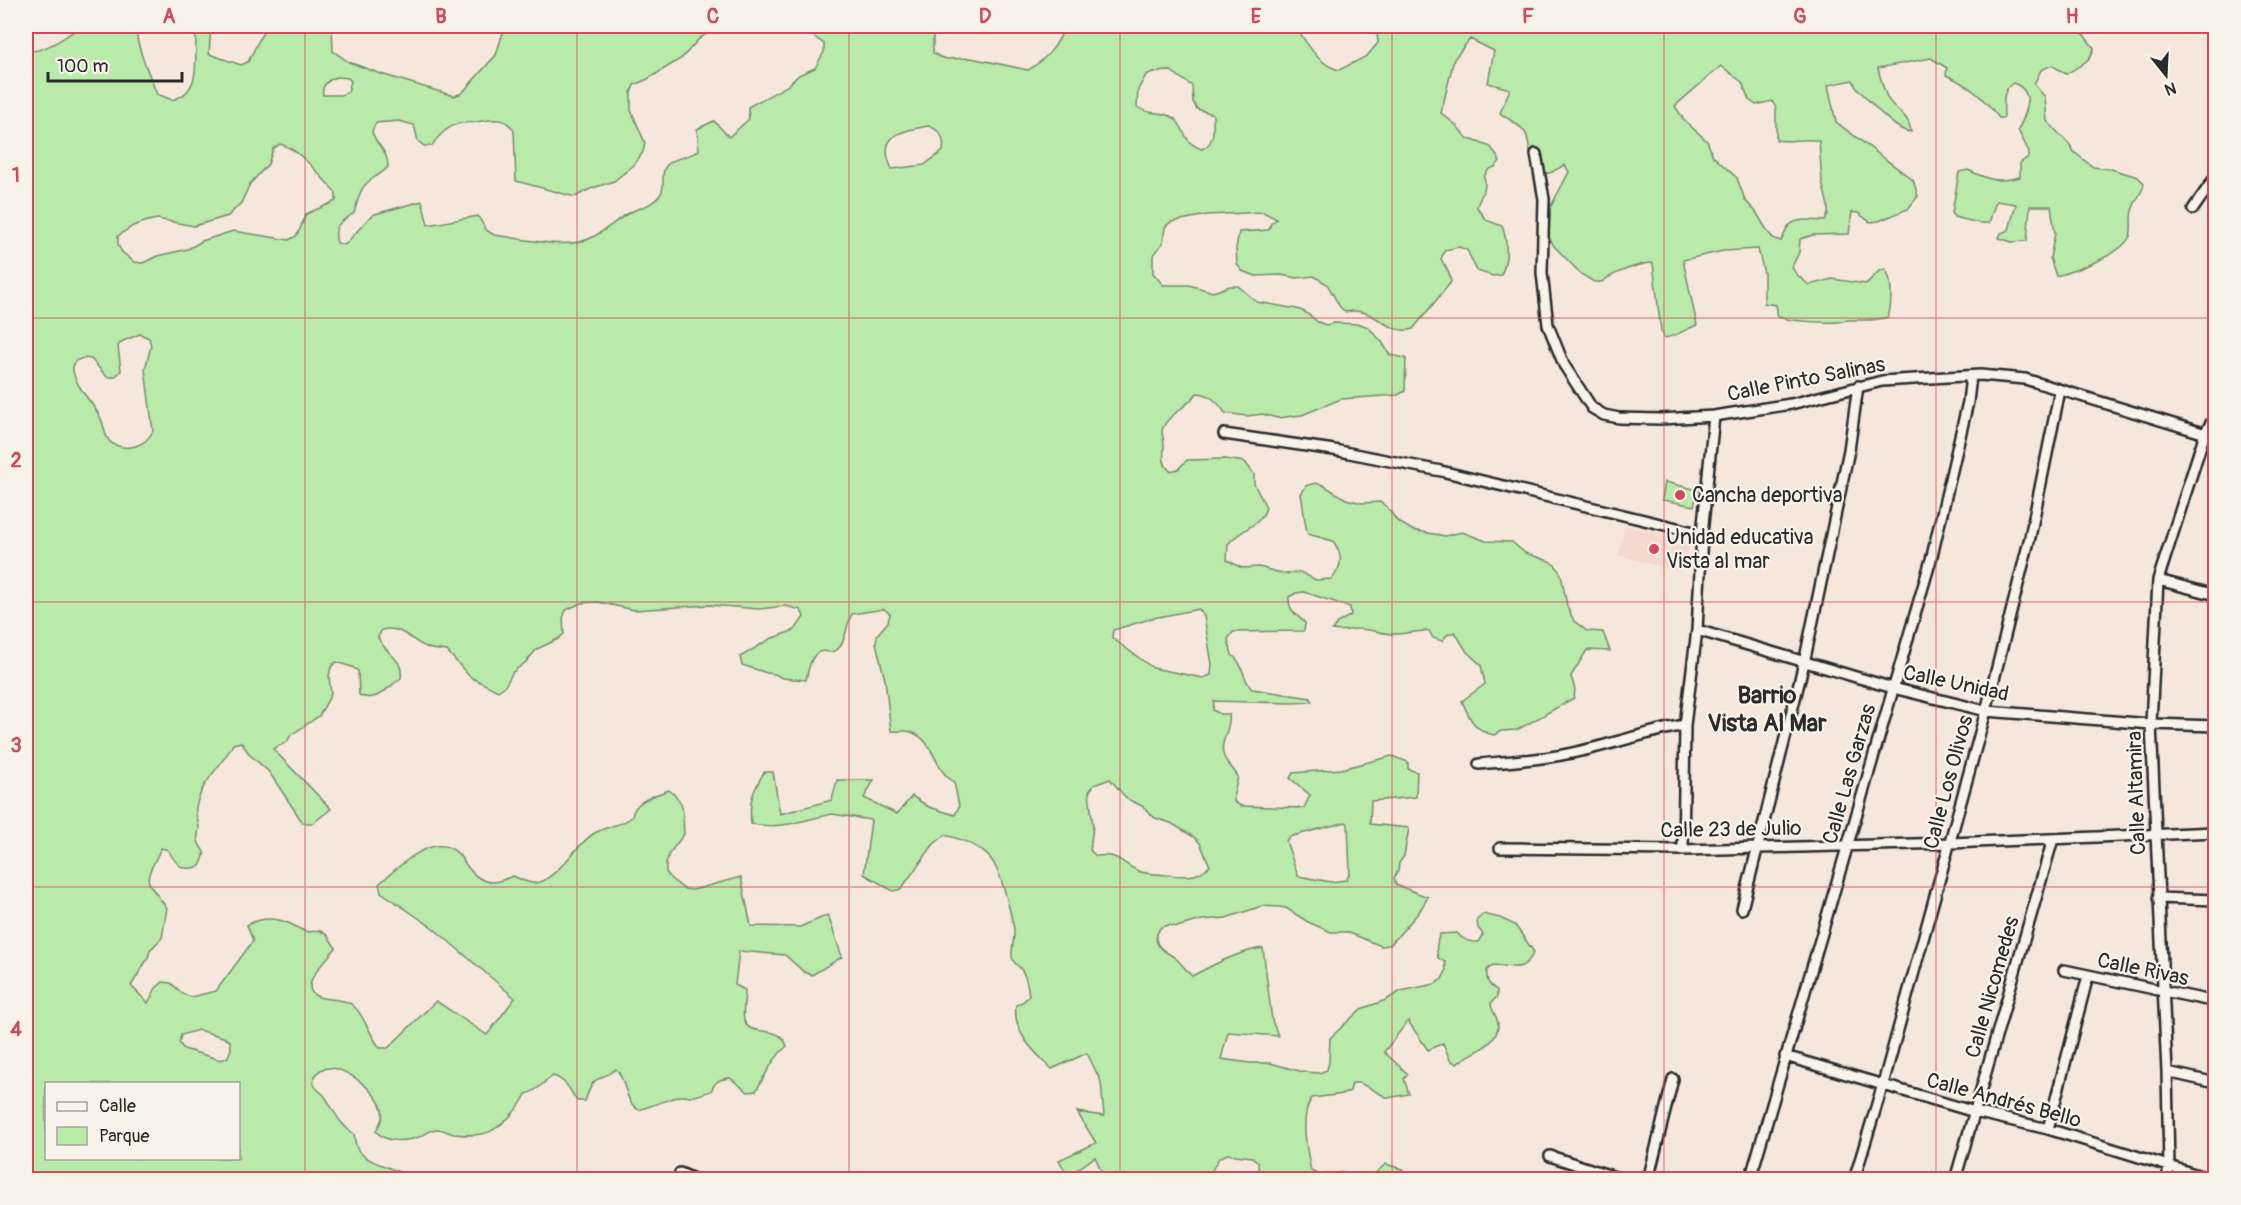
<svg xmlns="http://www.w3.org/2000/svg" width="2241" height="1205" font-family="Pangolin,sans-serif">
	<style>
		.built { fill: #f5d9ce }
		.green { fill: #b9eaaa; stroke: #728a6a; stroke-width: 1.5; fill-rule: evenodd }
		.lines { fill: none; stroke-linecap: round; stroke-linejoin: round }
		.minor-casing { stroke: #2b2b2b; stroke-width: 14 }
		.minor { stroke: #f7f3e8; stroke-width: 9 }
		.grid { fill: none; stroke: #d1495b; stroke-width: 1.5; stroke-opacity: 0.55 }
		.poi-dot { fill: #d1495b; stroke: #f7f3e8; stroke-width: 2 }
		.labels { text-anchor: middle; stroke-width: 4.5; stroke-linejoin: round; paint-order: stroke }
		.street-label { font-size: 21px; fill: #2b2b2b; stroke: #f7f3e8 }
		.poi-label { font-size: 21px; fill: #2b2b2b; stroke: #f7f3e8; text-anchor: start }
		.quarter-label { font-size: 24px; font-weight: bold; fill: #2b2b2b; stroke: #f7f3e8 }
		.neatline { fill: none; stroke: #d1495b; stroke-width: 2 }
		.grid-label { font-size: 20px; text-anchor: middle; font-weight: bold; fill: #d1495b }
	</style>
	<rect width="100%" height="100%" fill="#f6e7dc"/>
	<filter id="ink" filterUnits="userSpaceOnUse"><feTurbulence type="fractalNoise" baseFrequency=".0167" numOctaves="2"/><feDisplacementMap in="SourceGraphic" scale="12" xChannelSelector="R" yChannelSelector="G"/><feConvolveMatrix kernelMatrix="1 2 1 2 8 2 1 2 1" color-interpolation-filters="sRGB"/></filter>
	<g filter="url(#ink)">
		<path class="built" d="M 1625,525 L 1691,543 L 1680,572 L 1618,555 Z"/>
		<path class="green" d="M 80,26 L 142,26 C 142,26 137,33 137,34 C 135,43 153,84 157,94 L 172,100 C 206,91 192,52 197,26 L 211,26 L 209,54 L 241,65 L 248,62 L 266,26 L 332,26 L 333,51 L 349,62 L 381,74 L 454,96 L 462,93 L 496,55 L 505,26 L 727,26 L 706,34 L 698,40 L 682,58 L 648,79 L 634,85 L 631,93 L 631,110 L 645,143 L 643,152 L 634,165 L 614,181 L 590,189 L 575,197 L 516,181 L 514,131 C 505,115 491,120 476,122 C 471,123 466,122 461,123 C 450,125 437,136 432,146 L 424,146 L 418,141 L 414,125 L 399,121 L 376,123 L 372,131 C 376,147 388,149 388,167 C 382,174 375,176 368,182 C 359,189 358,202 354,213 C 341,223 332,223 337,243 L 345,245 L 368,219 L 375,214 L 422,201 L 428,225 L 478,216 L 486,230 L 494,235 C 520,238 562,249 586,240 C 601,235 614,221 629,213 C 640,207 652,206 660,195 C 667,187 659,173 667,165 C 675,156 690,158 699,150 L 697,129 L 714,121 L 729,137 L 749,119 L 748,107 L 787,86 L 799,75 L 815,68 L 824,52 L 824,44 L 810,34 L 804,26 L 933,26 L 933,53 L 940,57 L 947,59 L 971,58 L 1028,70 C 1044,61 1060,44 1064,26 L 1297,26 L 1297,29 C 1309,46 1318,64 1339,70 L 1367,56 L 1378,43 L 1377,34 C 1367,29 1356,33 1347,26 L 2079,26 L 2077,30 L 2084,35 L 2094,48 C 2091,62 2077,67 2066,74 L 2052,65 L 2041,70 L 2034,84 L 2045,97 L 2047,121 L 2070,145 L 2074,152 L 2093,167 L 2111,169 L 2138,177 L 2144,183 C 2143,193 2136,198 2133,208 C 2129,217 2133,227 2130,236 C 2122,255 2074,271 2056,276 L 2050,258 L 2055,233 L 2051,206 L 2030,206 L 2027,241 L 2012,242 L 1999,238 L 2001,233 L 2009,230 L 2016,204 L 1996,201 L 1989,223 L 1979,223 L 1954,217 L 1952,213 L 1959,172 L 1968,170 C 1989,180 1996,183 2020,177 L 2020,163 L 2028,157 L 2029,152 L 2018,130 C 2026,114 2037,92 2013,83 C 2001,91 2004,104 2004,118 L 1999,118 C 1984,98 1969,85 1946,75 L 1947,68 L 1931,58 L 1878,68 C 1880,77 1883,88 1887,97 C 1894,112 1909,112 1911,132 C 1895,132 1869,100 1856,87 L 1853,80 L 1828,85 L 1836,122 L 1913,180 L 1918,196 L 1908,209 L 1879,221 L 1870,222 L 1858,213 L 1852,212 L 1849,234 L 1813,235 L 1800,239 L 1799,252 L 1792,267 L 1796,274 L 1809,285 L 1832,279 L 1866,284 L 1878,272 L 1885,269 C 1893,279 1892,305 1888,317 C 1877,321 1864,320 1852,320 C 1847,319 1843,322 1838,322 C 1825,323 1789,321 1778,317 L 1776,305 L 1764,303 L 1764,273 L 1758,249 L 1723,251 L 1683,260 L 1697,325 C 1686,329 1676,336 1665,338 L 1661,331 L 1653,263 C 1642,262 1609,275 1602,282 L 1594,282 L 1581,274 L 1554,246 L 1546,232 L 1549,210 L 1569,172 L 1565,165 C 1560,167 1556,170 1552,172 C 1529,182 1531,144 1526,134 C 1521,124 1508,120 1500,113 L 1510,89 L 1488,83 L 1494,51 L 1470,39 L 1454,59 L 1441,113 L 1456,125 L 1467,138 L 1491,147 L 1500,161 L 1495,167 L 1488,170 L 1484,177 C 1488,190 1480,194 1477,207 L 1486,220 L 1502,226 C 1508,241 1508,261 1501,275 L 1493,276 L 1477,271 L 1467,250 L 1459,247 L 1445,250 L 1441,259 L 1449,273 L 1451,282 L 1413,329 C 1386,337 1377,305 1345,312 L 1340,307 L 1327,284 L 1314,276 L 1297,278 L 1281,275 L 1256,276 L 1242,271 L 1237,264 L 1236,248 L 1239,232 L 1269,230 L 1271,223 L 1277,219 L 1263,212 L 1207,215 L 1171,222 L 1165,227 L 1163,243 L 1153,256 L 1153,273 L 1163,285 L 1189,285 L 1213,292 L 1230,286 L 1238,286 L 1257,302 L 1297,309 L 1305,312 L 1318,322 L 1326,325 L 1334,323 L 1360,324 L 1368,327 L 1382,342 L 1390,355 L 1406,358 L 1405,391 L 1398,395 L 1341,399 L 1302,415 L 1277,418 L 1262,414 L 1247,416 L 1225,413 C 1219,403 1209,393 1197,393 C 1189,406 1164,417 1162,431 C 1162,435 1164,440 1164,445 C 1164,456 1161,462 1170,471 L 1178,469 L 1187,460 L 1225,459 L 1245,462 L 1254,474 L 1254,484 L 1266,507 C 1262,526 1241,528 1228,544 L 1227,560 L 1242,568 L 1259,567 L 1284,574 L 1300,572 L 1316,580 L 1332,579 C 1343,565 1343,555 1333,541 L 1308,534 C 1305,529 1303,503 1301,494 L 1306,486 L 1315,483 L 1323,485 L 1346,499 L 1362,503 L 1380,502 L 1387,507 L 1397,521 L 1412,530 L 1445,536 L 1462,532 L 1486,541 L 1512,542 L 1525,553 L 1549,561 L 1556,566 L 1561,574 L 1567,606 L 1574,621 L 1587,631 L 1603,632 L 1610,651 L 1587,650 L 1571,676 L 1575,690 L 1574,698 L 1517,730 L 1501,731 L 1494,735 C 1474,731 1469,717 1462,701 L 1485,684 L 1481,665 L 1467,652 L 1455,632 L 1447,635 L 1442,641 L 1433,638 L 1429,631 C 1416,630 1403,635 1390,634 C 1379,633 1368,628 1356,629 C 1348,630 1341,632 1332,630 L 1337,623 L 1351,615 L 1350,607 L 1304,592 L 1296,593 L 1289,597 C 1288,611 1296,614 1305,623 L 1304,631 L 1233,632 L 1228,639 L 1232,655 C 1244,663 1242,679 1252,689 L 1311,698 L 1312,702 L 1291,703 L 1214,701 L 1213,710 L 1220,714 L 1229,714 C 1232,729 1218,742 1224,757 C 1227,764 1235,770 1238,777 L 1234,793 L 1234,802 L 1241,806 L 1304,808 L 1310,795 L 1290,778 L 1293,773 L 1341,769 L 1392,756 L 1408,762 L 1408,769 L 1417,772 L 1416,797 L 1371,801 L 1370,824 L 1409,828 L 1404,856 L 1399,863 L 1398,871 L 1394,878 L 1396,885 L 1428,897 L 1419,912 L 1390,945 L 1381,946 L 1347,932 L 1331,932 L 1308,922 L 1286,908 L 1278,907 L 1262,906 L 1226,918 L 1202,920 L 1177,927 L 1169,925 L 1161,927 C 1149,943 1162,950 1174,957 C 1181,962 1186,971 1192,976 C 1215,964 1237,952 1263,948 L 1272,1020 L 1278,1036 L 1228,1032 L 1221,1059 L 1250,1063 L 1270,1063 L 1303,1072 L 1319,1073 L 1327,1070 L 1329,1062 L 1330,1038 L 1361,1009 L 1386,1000 L 1401,991 L 1435,984 L 1442,979 L 1446,971 L 1445,962 L 1438,958 C 1436,949 1436,943 1440,934 L 1457,933 C 1463,940 1468,942 1478,942 L 1483,934 L 1478,928 L 1477,920 L 1483,914 L 1500,918 L 1515,925 L 1534,952 C 1523,974 1513,966 1493,965 L 1487,970 C 1486,980 1488,985 1497,990 L 1497,997 L 1491,1003 C 1491,1012 1499,1017 1498,1026 C 1497,1047 1470,1052 1457,1064 L 1450,1060 L 1443,1043 L 1428,1050 L 1408,1021 L 1384,1052 L 1408,1074 L 1404,1079 L 1409,1094 L 1388,1098 L 1360,1083 L 1352,1083 L 1350,1091 L 1344,1094 L 1312,1098 C 1299,1115 1307,1151 1311,1171 L 1319,1175 L 1345,1172 L 1357,1179 L 1259,1179 L 1258,1162 L 1252,1157 L 1227,1154 L 1219,1158 L 1211,1172 L 1195,1179 L 1105,1179 L 1095,1157 L 1068,1176 L 1059,1160 L 1096,1143 L 1077,1112 L 1104,1116 L 1101,1082 L 1087,1053 L 1052,1069 C 1034,1052 1012,1032 1016,1005 L 1024,1001 L 1029,995 C 1028,986 1026,975 1020,968 C 1016,964 1013,963 1012,957 C 1011,948 1015,939 1014,929 C 1010,911 1002,872 990,858 C 979,846 961,839 945,835 L 933,845 L 901,889 L 893,891 L 864,874 L 871,820 L 832,814 L 790,824 L 771,826 L 751,824 C 749,800 752,793 764,772 L 773,772 L 780,814 L 832,800 L 837,780 L 874,780 L 864,798 L 897,814 L 912,796 L 929,807 L 955,815 L 959,806 L 954,782 C 934,771 935,740 911,732 C 905,730 898,732 891,731 L 885,680 L 876,643 L 877,635 L 888,622 L 890,614 L 884,609 L 852,614 C 847,623 846,637 841,645 C 829,664 815,631 806,680 L 782,678 L 775,674 L 767,673 L 742,665 L 740,657 L 770,639 L 795,630 L 804,617 L 801,610 L 785,606 L 759,609 L 709,605 L 634,610 L 598,602 L 581,603 L 566,610 L 563,618 L 564,634 L 558,639 L 537,649 L 526,662 L 513,672 L 505,686 L 498,691 L 470,677 L 447,651 C 442,650 437,650 432,649 C 413,645 403,624 382,630 L 378,637 C 384,654 404,657 401,678 C 387,688 376,704 359,695 L 358,671 L 352,667 L 336,662 L 331,667 L 329,676 L 331,694 L 319,716 L 291,735 L 287,742 L 273,749 L 331,809 L 313,823 L 303,823 L 269,772 L 250,755 L 241,742 L 233,744 C 222,767 201,780 196,808 C 195,815 198,820 199,826 C 199,831 197,837 198,841 C 202,854 209,847 200,866 C 182,873 176,864 168,850 L 161,848 C 144,885 142,875 167,908 L 162,938 L 150,950 L 148,958 L 131,986 L 148,1003 L 156,988 L 163,982 L 171,983 L 183,994 L 191,997 L 216,991 L 253,941 L 247,925 C 260,918 274,917 288,923 C 301,928 304,935 319,930 L 327,935 L 336,948 C 327,959 291,992 323,998 C 333,1000 343,999 351,1004 C 363,1012 370,1036 380,1048 L 388,1048 L 436,1001 L 487,1035 L 515,998 L 433,928 L 381,892 L 379,884 C 398,867 437,827 460,856 C 467,866 474,878 486,881 C 495,884 505,879 513,876 C 520,879 528,884 536,883 C 555,881 576,845 593,834 C 605,826 621,826 632,817 C 633,801 655,795 669,790 C 687,803 682,815 684,834 L 669,854 L 666,864 L 666,872 L 671,879 L 684,889 L 693,890 L 741,877 L 751,926 L 800,927 L 828,915 L 842,957 L 812,975 L 804,972 L 785,955 L 739,951 L 735,985 L 745,990 C 745,1000 742,1011 744,1020 C 749,1039 779,1022 787,1046 C 772,1059 766,1074 756,1091 L 748,1092 L 730,1078 C 720,1079 715,1081 711,1091 L 695,1096 L 679,1096 L 639,1110 C 623,1101 628,1082 616,1069 C 594,1085 596,1071 585,1101 L 577,1101 C 570,1090 566,1080 553,1076 C 542,1082 539,1091 526,1094 C 520,1108 498,1132 482,1134 C 474,1135 462,1135 454,1134 C 447,1133 443,1128 436,1129 C 430,1130 425,1135 419,1137 C 405,1142 385,1143 376,1131 C 379,1125 384,1118 382,1110 C 379,1090 328,1051 315,1076 C 314,1079 313,1081 314,1085 C 316,1089 323,1093 326,1098 C 335,1112 339,1124 354,1134 C 355,1138 355,1144 357,1148 C 362,1162 401,1170 415,1179 L 26,1179 L 26,50 C 40,55 68,36 80,26 ZM 1721,66 L 1742,82 L 1749,100 L 1756,105 L 1772,101 L 1776,108 L 1776,140 C 1790,143 1805,137 1819,141 L 1822,182 L 1828,206 L 1828,214 L 1825,221 C 1813,221 1795,216 1787,228 C 1785,232 1784,237 1781,241 L 1773,238 L 1768,232 L 1756,212 L 1745,200 L 1737,178 L 1713,156 L 1707,141 L 1684,120 L 1675,106 ZM 1171,71 L 1192,86 L 1193,102 L 1197,109 L 1213,114 C 1213,127 1216,143 1202,149 C 1182,143 1187,129 1174,118 C 1163,110 1150,116 1137,107 L 1138,90 L 1146,75 L 1153,72 ZM 336,77 L 348,78 L 351,81 L 348,92 L 341,95 L 323,95 C 321,85 328,80 336,77 ZM 928,126 C 941,130 945,138 943,151 L 924,165 L 892,169 C 876,135 901,131 928,126 ZM 280,144 C 300,149 322,178 336,193 L 336,201 L 306,214 L 300,229 L 296,236 L 289,240 L 233,231 L 202,241 L 188,249 L 157,256 L 143,263 L 134,262 L 122,252 L 118,245 L 118,236 L 133,226 L 148,221 L 157,219 L 194,226 L 228,216 L 241,203 L 250,184 L 268,164 L 273,149 ZM 140,334 L 149,338 L 151,346 L 145,369 L 153,431 C 146,445 129,452 113,444 C 104,439 105,427 101,419 C 94,403 79,392 74,375 C 72,369 73,366 75,361 L 83,358 L 91,359 L 107,377 L 115,377 L 121,371 L 118,346 L 123,341 ZM 1199,609 L 1204,616 L 1212,665 L 1211,675 L 1203,678 L 1153,668 L 1112,638 L 1113,630 L 1153,618 ZM 1110,779 L 1127,799 L 1142,806 L 1155,818 L 1171,823 L 1194,837 L 1200,843 L 1210,866 C 1205,870 1201,873 1194,875 C 1189,877 1143,874 1138,871 C 1120,862 1118,853 1096,856 L 1090,850 L 1093,826 L 1089,792 L 1094,785 ZM 1346,822 L 1348,824 L 1350,873 L 1346,880 L 1331,882 L 1298,876 L 1286,841 L 1289,837 ZM 198,1030 L 223,1037 L 230,1041 L 231,1049 L 228,1057 L 221,1060 L 184,1049 L 179,1043 L 181,1035 ZM 46,1084 L 238,1084 L 238,1158 L 46,1158 Z
			M 1665,482 L 1698,490 L 1694,506 L 1662,500 Z
			M 1386,1164 L 1402,1169 L 1412,1179 L 1368,1179 Z"/>
		<g class="lines">
			<defs>
				<path id="minor" d="M 1536,154 L 1544,199 L 1542,273 L 1548,325 L 1564,365 L 1592,408 L 1604,415 L 1619,418 L 1660,419 L 1714,416 L 1791,404 L 1882,381 L 1980,375 L 2025,379 L 2216,437
					M 2193,209 L 2216,176
					M 1224,434 L 1334,450 L 1441,471 L 1702,534
					M 2158,580 L 2216,595
					M 1697,630 L 1893,688 L 1986,711 L 2151,724 L 2216,726
					M 1479,764 C 1514,761 1548,759 1581,751 C 1616,743 1650,731 1685,725
					M 1500,848 L 1683,850 L 1951,843 L 2216,832
					M 1683,850 L 1685,725 L 1697,630 L 1702,534 L 1714,416
					M 2158,898 L 2216,900
					M 1742,909 L 1804,663 L 1849,450 L 1858,386
					M 2064,970 L 2216,1002
					M 1785,1056 L 1975,1112 L 2048,1129 L 2214,1180
					M 2167,1072 L 2216,1083
					M 2048,1129 L 2088,976
					M 1550,1156 L 1624,1180
					M 680,1173 L 696,1180
					M 1648,1180 L 1673,1079
					M 1750,1180 L 1932,556 L 1968,402 L 1971,376
					M 1854,1180 L 1883,1084 L 1986,711 L 2030,537 L 2060,390
					M 1955,1180 L 2053,839
					M 2167,1180 L 2169,1167 L 2167,1072 L 2151,724 L 2158,580 L 2205,433 L 2216,415"/>
			</defs>
			<use href="#minor" class="minor-casing"/>
			<use href="#minor" class="minor"/>
		</g>
	</g>
	<path class="grid" d="M 305,26 L 305,1180M 577,26 L 577,1180M 849,26 L 849,1180M 1120,26 L 1120,1180M 1392,26 L 1392,1180M 1664,26 L 1664,1180M 1936,26 L 1936,1180M 26,318 L 2216,318M 26,602 L 2216,602M 26,887 L 2216,887"/>
	<g class="poi-dot">
		<circle cx="1680" cy="495" r="6"/>
		<circle cx="1654" cy="549" r="6"/>
	</g>
	<g class="labels">
		<g class="street-label">
			<text transform="translate(1806 379) rotate(-11)" y="7">Calle Pinto Salinas</text>
			<text transform="translate(1956 683) rotate(12)" y="7">Calle Unidad</text>
			<text transform="translate(1849 774) rotate(-74)" y="7">Calle Las Garzas</text>
			<text transform="translate(1948 782) rotate(-75)" y="7">Calle Los Olivos</text>
			<text transform="translate(2136 793) rotate(-92)" y="7">Calle Altamira</text>
			<text transform="translate(1731 829) rotate(-1)" y="7">Calle 23 de Julio</text>
			<text transform="translate(2143 969) rotate(12)" y="7">Calle Rivas</text>
			<text transform="translate(1992 987) rotate(-74)" y="7">Calle Nicomedes</text>
			<text transform="translate(2004 1100) rotate(15)" y="7">Calle Andrés Bello</text>
		</g>
		<g class="poi-label">
			<text x="1692" y="502">Cancha deportiva</text>
			<text x="1666" y="544">Unidad educativa<tspan x="1666" dy="24">Vista al mar</tspan></text>
		</g>
		<g class="quarter-label">
			<text x="1767" y="703">Barrio<tspan x="1767" dy="28">Vista Al Mar</tspan></text>
		</g>
	</g>
	<rect width="2241" height="1205" fill="none" stroke="#f7f3e8" stroke-width="66"/>
	<rect x="45" y="1082" width="195" height="78" fill="#f7f3e8" stroke="#a5a39c" stroke-width="1.5"/>
	<rect x="57" y="1102" width="30" height="9" fill="#f7f3e8" stroke="#a5a39c" stroke-width="1.5"/>
	<text x="99" y="1112" font-size="18" fill="#2b2b2b">Calle</text>
	<rect x="57" y="1127" width="30" height="18" fill="#b9eaaa" stroke="#a5a39c" stroke-width="1.5"/>
	<text x="99" y="1142" font-size="18" fill="#2b2b2b">Parque</text>
	<g transform="translate(2166 75) rotate(162)" stroke="#f7f3e8" stroke-width="4.5" paint-order="stroke">
	<path d="M0-4.5L10 22L0 15L-10 22Z" fill="#2b2b2b"/>
	<text y="-9" font-size="16" font-weight="bold" text-anchor="middle" fill="#2b2b2b">N</text>
	</g>
	<path d="M48 72v9h134v-9" fill="none" stroke="#2b2b2b" stroke-width="3"/>
	<text x="57" y="72" font-size="18" fill="#2b2b2b" stroke="#f7f3e8" stroke-width="4.5" paint-order="stroke">100 m</text>
	<rect x="33" y="33" width="2175" height="1139" class="neatline"/>
	<g class="grid-label">
		<text x="169" y="23">A</text>
		<text x="441" y="23">B</text>
		<text x="713" y="23">C</text>
		<text x="985" y="23">D</text>
		<text x="1256" y="23">E</text>
		<text x="1528" y="23">F</text>
		<text x="1800" y="23">G</text>
		<text x="2072" y="23">H</text>
		<text x="16" y="182">1</text>
		<text x="16" y="467">2</text>
		<text x="16" y="752">3</text>
		<text x="16" y="1036">4</text>
	</g>
</svg>
